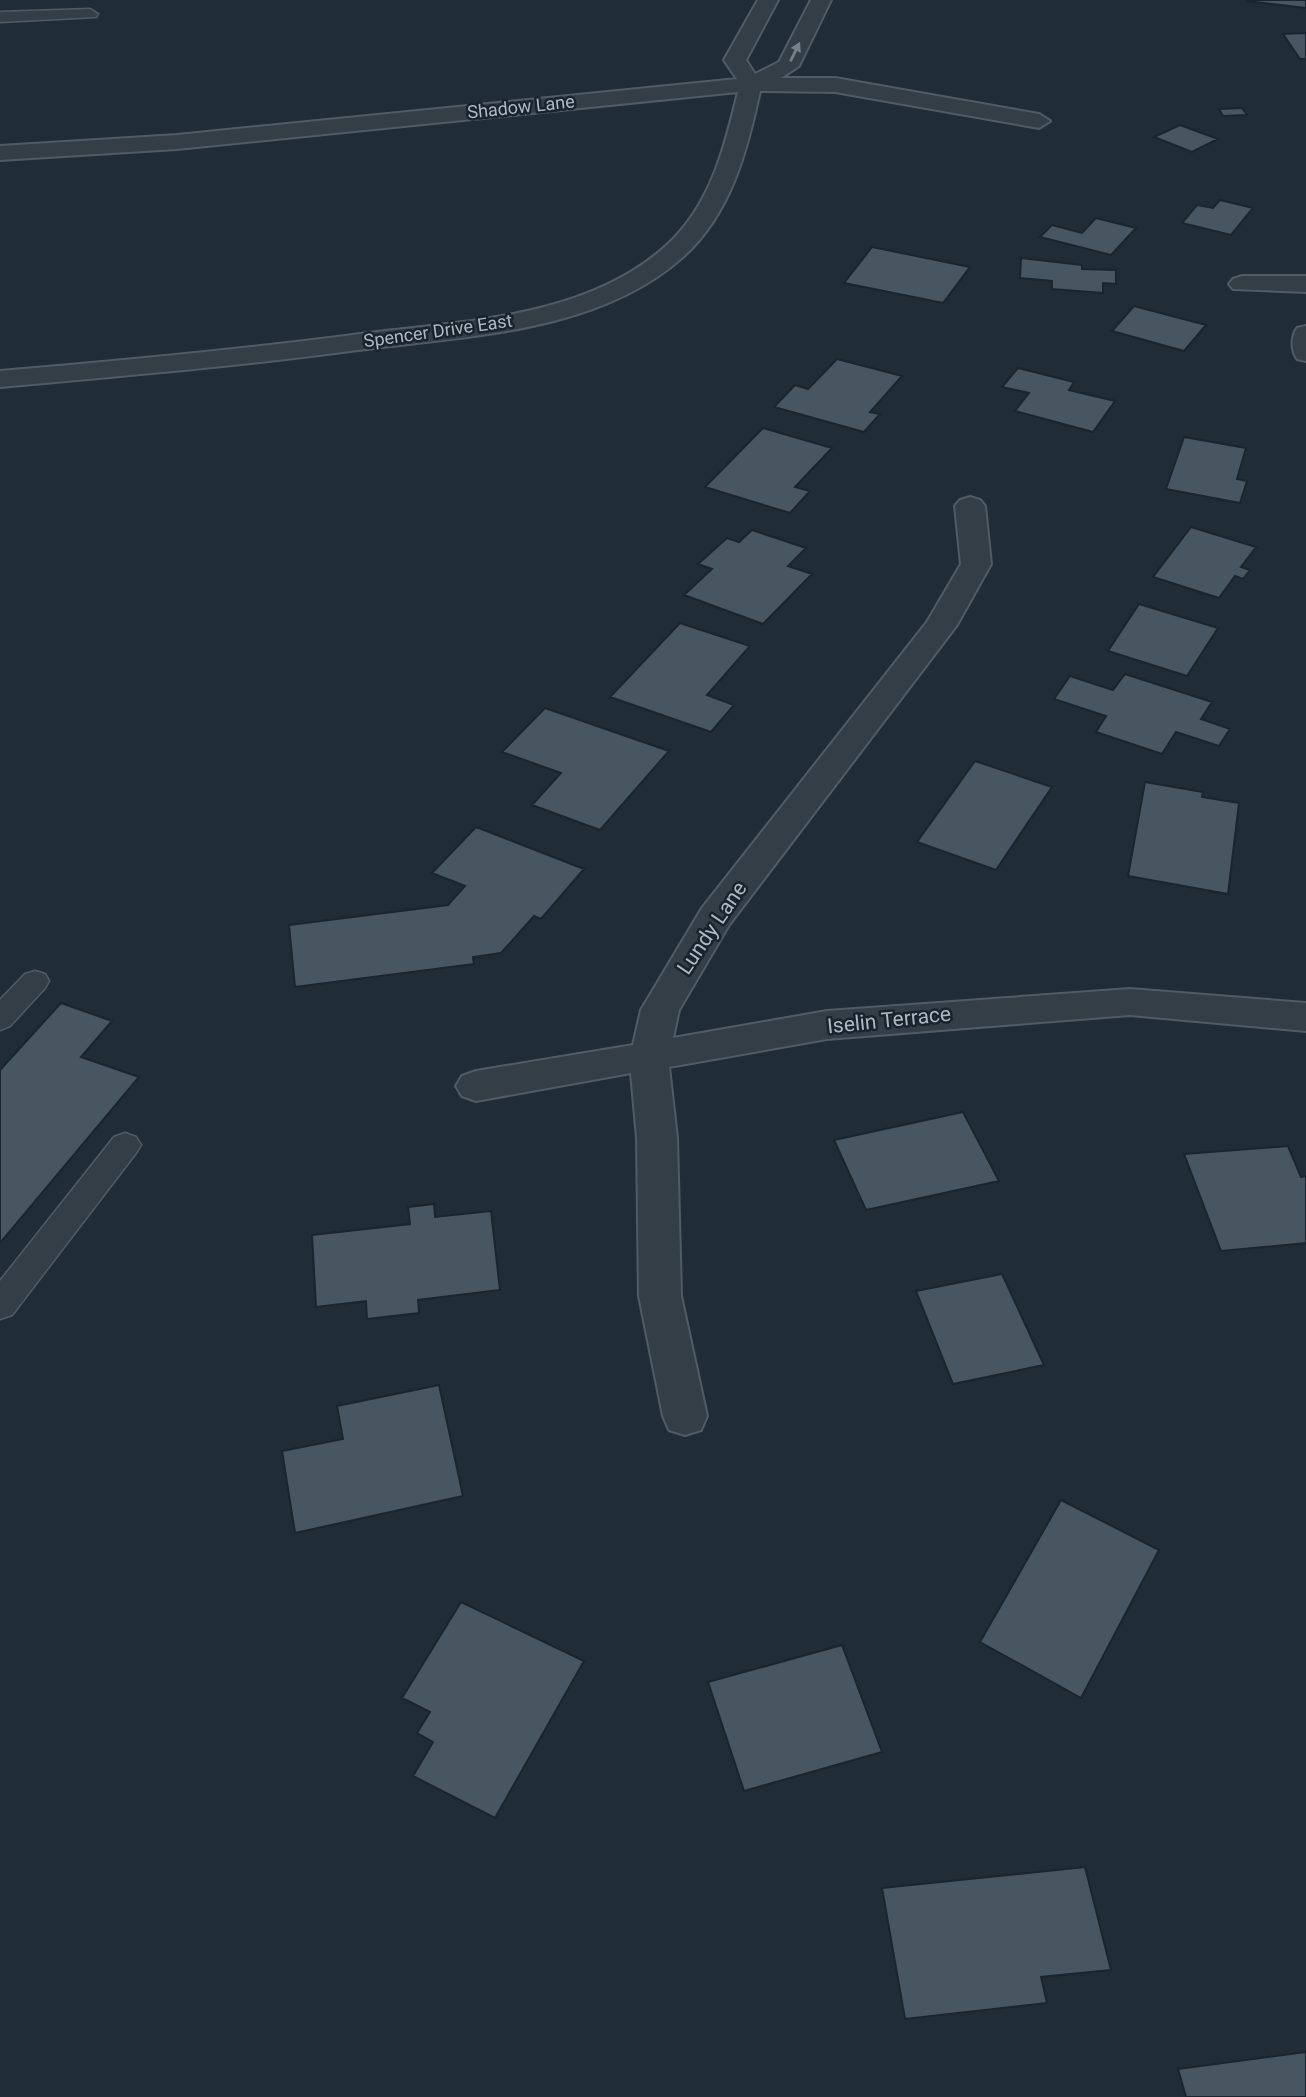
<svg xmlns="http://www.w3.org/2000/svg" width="1306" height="2097" font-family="Roboto,sans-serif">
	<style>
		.building { fill: #485662; stroke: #1b252e; stroke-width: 2 }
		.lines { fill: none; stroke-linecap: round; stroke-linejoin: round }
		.service-casing { stroke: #515b65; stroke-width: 3 }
		.minor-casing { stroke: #515b65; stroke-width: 4 }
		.service { fill: #343e47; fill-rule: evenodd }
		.minor { fill: #343e47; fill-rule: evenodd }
		.oneway { fill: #77818c }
		.labels { text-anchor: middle; stroke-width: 5; stroke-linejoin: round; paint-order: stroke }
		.far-street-label { font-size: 18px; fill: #aeb8c4; stroke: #19232b }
		.street-label { font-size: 21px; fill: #aeb8c4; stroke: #19232b }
	</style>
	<rect width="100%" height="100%" fill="#202c36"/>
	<path class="building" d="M 1306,0 L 1306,8 L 1248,1 L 1249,0 Z
		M 1306,33 L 1306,59 L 1300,59 L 1283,34 Z
		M 1242,108 L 1247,115 L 1223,116 L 1219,109 Z
		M 1180,125 L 1218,139 L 1192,152 L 1154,137 Z
		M 1220,200 L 1253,208 L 1231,235 L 1182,223 L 1197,205 L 1213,208 Z
		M 1096,218 L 1136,228 L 1111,255 L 1040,237 L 1052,225 L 1082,233 Z
		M 872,247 L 970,267 L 943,303 L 844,283 Z
		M 1021,258 L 1082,265 L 1082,269 L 1116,270 L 1116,284 L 1103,283 L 1103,293 L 1052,289 L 1052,281 L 1020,278 Z
		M 1134,306 L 1206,325 L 1184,351 L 1112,331 Z
		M 837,359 L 902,376 L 870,412 L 880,414 L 864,432 L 774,407 L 795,385 L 808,389 Z
		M 1018,368 L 1074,382 L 1069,390 L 1115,401 L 1093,432 L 1015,411 L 1029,393 L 1002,387 Z
		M 763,428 L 832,448 L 795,487 L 810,491 L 790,513 L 705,487 Z
		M 1184,437 L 1246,448 L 1237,479 L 1247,481 L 1240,503 L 1166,489 Z
		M 1191,527 L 1256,547 L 1241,567 L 1250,570 L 1243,579 L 1235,576 L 1219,598 L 1153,577 Z
		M 752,530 L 806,548 L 788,566 L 812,574 L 763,624 L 684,595 L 712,569 L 698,564 L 727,538 L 739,542 Z
		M 1139,604 L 1218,628 L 1187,676 L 1108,651 Z
		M 680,623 L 750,646 L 707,695 L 734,705 L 711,732 L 610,697 Z
		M 1125,674 L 1212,702 L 1201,719 L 1230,729 L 1219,746 L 1176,732 L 1162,754 L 1096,732 L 1106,716 L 1054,699 L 1070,676 L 1113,690 Z
		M 545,708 L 669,751 L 600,830 L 532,805 L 561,773 L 502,752 Z
		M 975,761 L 1052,787 L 996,870 L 917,842 Z
		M 1145,782 L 1203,792 L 1202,797 L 1239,803 L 1228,894 L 1128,876 Z
		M 476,827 L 584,869 L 541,919 L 534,916 L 501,953 L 473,957 L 474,964 L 295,987 L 289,925 L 448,905 L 465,886 L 432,873 Z
		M 61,1003 L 112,1021 L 81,1057 L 139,1077 L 0,1243 L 0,1070 Z
		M 963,1112 L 999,1181 L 866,1210 L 834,1140 Z
		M 1288,1146 L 1301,1177 L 1306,1176 L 1306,1243 L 1221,1251 L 1184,1154 Z
		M 434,1204 L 435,1217 L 491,1211 L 500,1290 L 418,1300 L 419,1313 L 367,1319 L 366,1301 L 316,1307 L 312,1235 L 410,1224 L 408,1207 Z
		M 1002,1274 L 1044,1365 L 953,1384 L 916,1291 Z
		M 439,1385 L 463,1496 L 295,1533 L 282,1451 L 343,1439 L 337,1406 Z
		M 1061,1500 L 1159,1550 L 1081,1698 L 980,1642 Z
		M 461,1602 L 584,1661 L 495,1818 L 413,1776 L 433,1742 L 417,1733 L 430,1712 L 402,1698 Z
		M 842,1645 L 882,1752 L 744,1791 L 708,1682 Z
		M 1085,1867 L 1111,1970 L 1041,1977 L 1047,2003 L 905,2019 L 882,1888 Z
		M 1306,2052 L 1306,2097 L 1186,2097 L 1178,2069 Z"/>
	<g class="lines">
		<defs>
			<path id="service" d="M 90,9 L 98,14 L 96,17 L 0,22 L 0,12 Z
				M 35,971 L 45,974 L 49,981 L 45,988 L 10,1026 L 0,1030 L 0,1000 L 25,974 Z
				M 125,1133 L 136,1137 L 141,1145 L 136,1153 L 12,1315 L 0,1319 L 0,1281 L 114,1137 Z"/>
			<path id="minor" d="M 758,0 L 778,0 L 746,60 L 755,74 L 779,62 L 811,0 L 831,0 L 799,66 L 781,78 L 835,78 L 1039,114 L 1050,121 L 1039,128 L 835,92 L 760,91 C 747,151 731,213 684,256 C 599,333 466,336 358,350 C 239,366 120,376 0,387 L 0,371 C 118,361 236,350 353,335 C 458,321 586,320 668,244 C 711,204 725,146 738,92 L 177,149 L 0,160 L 0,146 L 177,135 L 737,79 L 724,60 Z
				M 1242,276 L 1306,276 L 1306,292 L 1233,289 L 1229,284 L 1233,279 Z
				M 1306,326 L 1306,361 L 1297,359 C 1291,350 1291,337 1297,328 Z
				M 970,497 L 980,500 L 985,506 L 991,564 L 957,625 L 729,925 L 679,1010 L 673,1038 L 827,1011 L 1130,989 L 1306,1003 L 1306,1031 L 1130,1015 L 827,1039 L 669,1067 L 677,1138 L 681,1296 L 707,1416 L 701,1430 L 685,1435 L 669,1430 L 663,1416 L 639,1296 L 637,1138 L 631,1073 L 476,1101 L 462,1096 L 456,1086 L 462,1076 L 476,1071 L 633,1045 L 641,1010 L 702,908 L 927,622 L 961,564 L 955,506 L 960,500 Z"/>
		</defs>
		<use href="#service" class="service-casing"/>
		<use href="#minor" class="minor-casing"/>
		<use href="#service" class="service"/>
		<use href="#minor" class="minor"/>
	</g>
	<defs><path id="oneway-solid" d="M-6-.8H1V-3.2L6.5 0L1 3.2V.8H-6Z" transform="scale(1.75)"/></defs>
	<use class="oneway" href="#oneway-solid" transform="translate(795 52) rotate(-64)"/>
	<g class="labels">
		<g class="far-street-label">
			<text transform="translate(521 107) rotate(-6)" y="6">Shadow Lane</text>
			<text transform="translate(438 331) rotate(-8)" y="6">Spencer Drive East</text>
		</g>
		<g class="street-label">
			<text transform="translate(712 928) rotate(-56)" y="7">Lundy Lane</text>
			<text transform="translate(889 1020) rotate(-6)" y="7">Iselin Terrace</text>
		</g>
	</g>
</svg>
